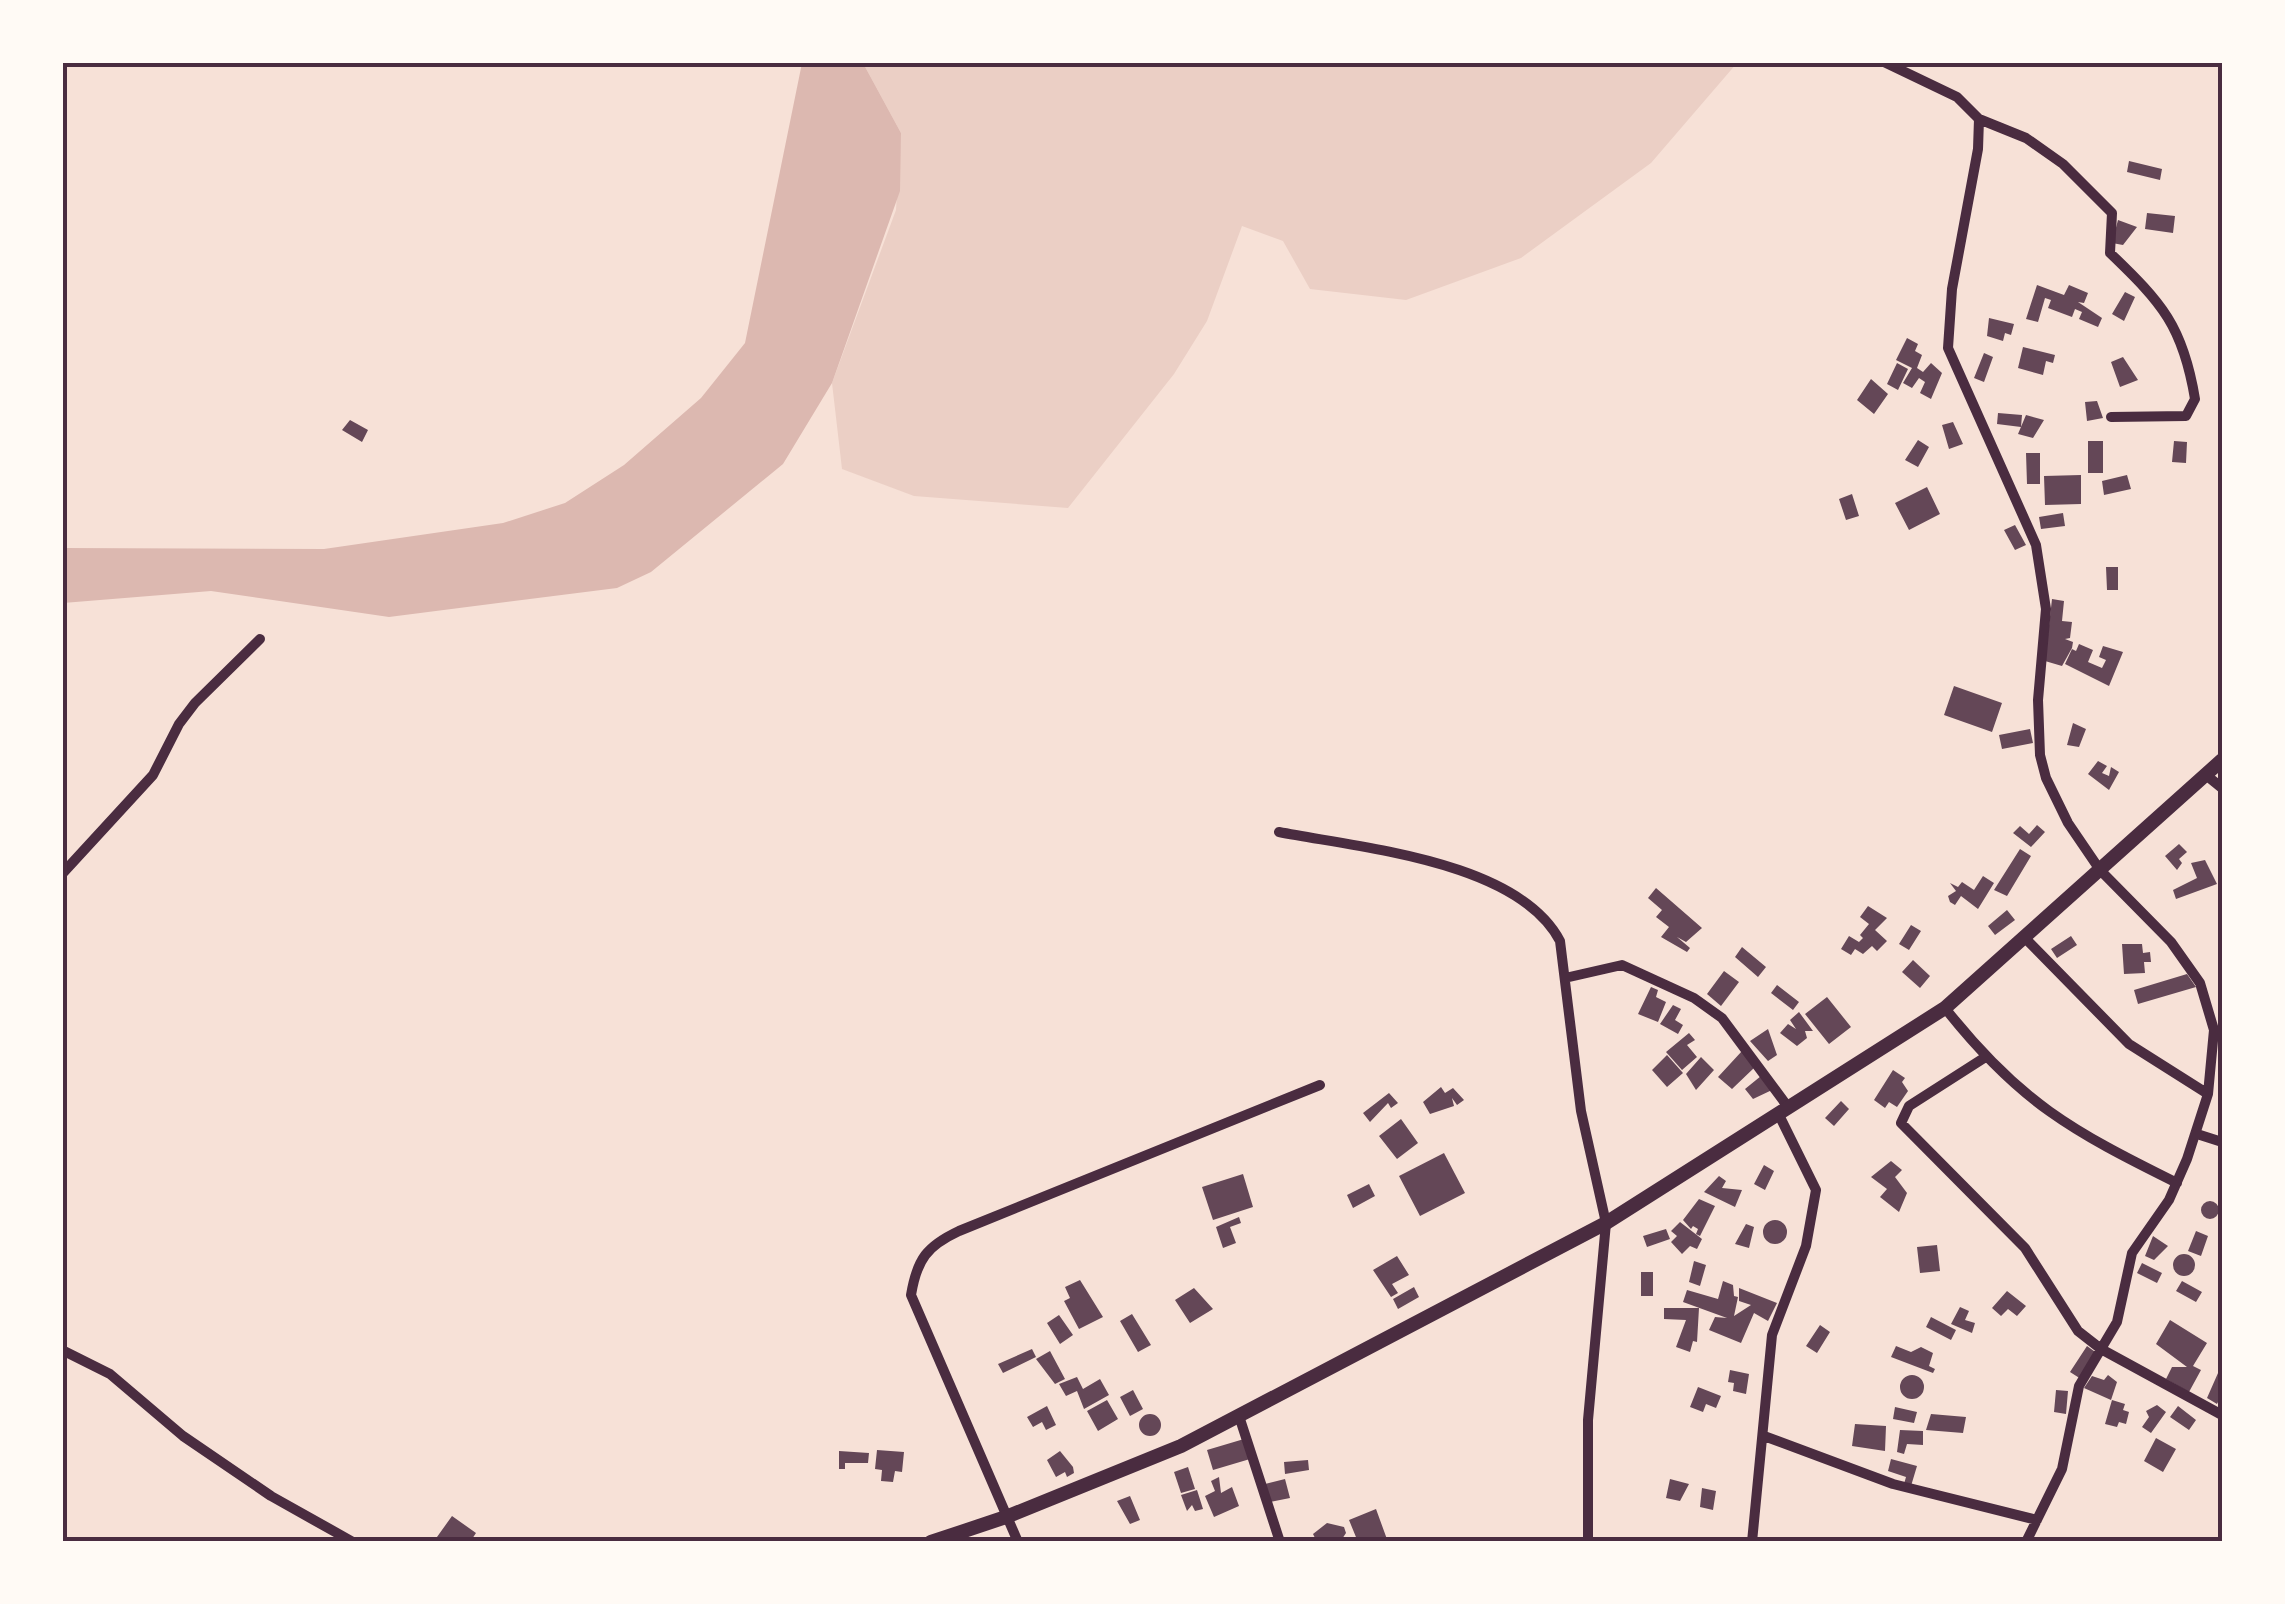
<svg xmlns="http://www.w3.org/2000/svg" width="2285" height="1604" font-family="Raleway,sans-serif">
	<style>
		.green { fill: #ebcfc5 }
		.water { fill: #dcb8b0 }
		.building { fill: #644757 }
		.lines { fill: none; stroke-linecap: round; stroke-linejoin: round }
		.minor { stroke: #4a2c40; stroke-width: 10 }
		.tertiary { stroke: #4a2c40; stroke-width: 14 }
		.neatline { fill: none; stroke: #4a2c40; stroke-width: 4 }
	</style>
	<rect width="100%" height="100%" fill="#f7e1d7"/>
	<path class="green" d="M 863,63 L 1737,63 L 1651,163 L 1521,258 L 1406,300 L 1310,289 L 1283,241 L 1242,226 L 1207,321 L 1174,374 L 1068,508 L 914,496 L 842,469 L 832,383 L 896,210 L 901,133 Z"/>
	<path class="water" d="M 802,63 L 863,63 L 901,133 L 900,191 L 832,383 L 783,464 L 651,572 L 617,588 L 389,617 L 211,591 L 63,603 L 63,548 L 324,549 L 503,523 L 565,503 L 624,465 L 701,398 L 745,343 Z"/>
	<path class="building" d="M 2129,161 L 2162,169 L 2160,180 L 2127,172 Z
		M 2147,213 L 2175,216 L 2173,233 L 2145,229 Z
		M 2118,220 L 2137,227 L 2123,245 L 2112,243 Z
		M 2037,285 L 2064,295 L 2069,285 L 2088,293 L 2084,303 L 2078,302 L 2102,318 L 2098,327 L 2079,319 L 2082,312 L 2075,309 L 2072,317 L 2048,308 L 2051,300 L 2045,298 L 2038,322 L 2026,319 Z
		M 2125,292 L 2135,297 L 2124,321 L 2112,314 Z
		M 1989,318 L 2014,324 L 2011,335 L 2005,333 L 2003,341 L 1987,336 Z
		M 1907,338 L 1918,344 L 1915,351 L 1922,355 L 1917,368 L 1923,372 L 1931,363 L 1942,373 L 1931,399 L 1920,393 L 1925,382 L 1919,378 L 1912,388 L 1903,383 L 1912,368 L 1896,360 Z
		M 2023,347 L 2055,355 L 2053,363 L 2046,361 L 2043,375 L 2018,368 Z
		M 1984,353 L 1993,357 L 1984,382 L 1974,378 Z
		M 2123,357 L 2138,380 L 2120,387 L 2111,362 Z
		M 1897,363 L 1908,369 L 1898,390 L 1887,384 Z
		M 1871,379 L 1888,394 L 1874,414 L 1857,400 Z
		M 2097,401 L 2103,418 L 2087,421 L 2085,402 Z
		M 1998,413 L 2022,415 L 2021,427 L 1997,424 Z
		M 2026,415 L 2044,420 L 2033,438 L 2018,434 Z
		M 350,420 L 368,430 L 362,442 L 342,430 Z
		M 1953,422 L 1963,444 L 1949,449 L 1942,425 Z
		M 1918,440 L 1929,447 L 1918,467 L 1905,460 Z
		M 2088,441 L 2103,441 L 2103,473 L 2088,473 Z
		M 2174,441 L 2187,442 L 2186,463 L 2172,462 Z
		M 2026,453 L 2040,453 L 2040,484 L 2027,484 Z
		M 2081,475 L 2081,504 L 2045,505 L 2044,476 Z
		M 2127,475 L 2131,489 L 2104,495 L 2102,481 Z
		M 1927,487 L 1940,514 L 1909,530 L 1895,503 Z
		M 1852,494 L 1859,516 L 1846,520 L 1839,499 Z
		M 2063,513 L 2065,526 L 2041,529 L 2039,517 Z
		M 2015,525 L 2026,545 L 2015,550 L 2004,530 Z
		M 2106,567 L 2118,567 L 2118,590 L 2107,590 Z
		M 2052,599 L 2064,601 L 2062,621 L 2072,622 L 2070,638 L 2065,639 L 2073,642 L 2072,648 L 2062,666 L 2045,661 Z
		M 2079,644 L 2093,650 L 2088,662 L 2102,668 L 2106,660 L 2099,657 L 2103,646 L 2123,652 L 2109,686 L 2065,664 L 2072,649 L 2076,651 Z
		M 1954,686 L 2002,703 L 1992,732 L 1944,715 Z
		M 2073,723 L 2086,729 L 2079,747 L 2067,745 Z
		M 2030,729 L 2033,743 L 2002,749 L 1999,735 Z
		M 2098,761 L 2107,766 L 2102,773 L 2109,776 L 2111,767 L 2119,772 L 2109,790 L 2088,774 Z
		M 2037,825 L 2045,832 L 2031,847 L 2013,833 L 2020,826 L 2029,834 Z
		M 2179,844 L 2187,852 L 2179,859 L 2182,863 L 2177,870 L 2165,856 Z
		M 2020,849 L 2031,856 L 2007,896 L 1994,890 Z
		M 2205,860 L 2217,884 L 2176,899 L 2173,890 L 2197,878 L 2191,863 Z
		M 1983,876 L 1994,883 L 1978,909 L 1961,896 L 1955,905 L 1950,902 L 1948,896 L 1956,891 L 1950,883 L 1958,887 L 1962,882 L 1974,890 Z
		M 1656,888 L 1702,928 L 1686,942 L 1677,937 L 1690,948 L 1687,952 L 1661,937 L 1669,927 L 1656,917 L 1662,910 L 1648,898 Z
		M 1868,906 L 1887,918 L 1875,930 L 1887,941 L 1877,951 L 1872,946 L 1863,954 L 1855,949 L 1851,955 L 1841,949 L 1849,936 L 1859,942 L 1863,938 L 1860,935 L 1869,924 L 1860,917 Z
		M 2007,910 L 2015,920 L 1995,935 L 1988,926 Z
		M 1911,925 L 1921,931 L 1909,950 L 1899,944 Z
		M 2071,936 L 2077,945 L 2057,958 L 2051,949 Z
		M 2122,944 L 2142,944 L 2143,953 L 2150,952 L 2151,962 L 2144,962 L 2145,973 L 2124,974 Z
		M 1742,947 L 1766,967 L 1758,977 L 1735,957 Z
		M 1913,960 L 1930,976 L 1920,988 L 1902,972 Z
		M 1724,971 L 1739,982 L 1721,1006 L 1707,994 Z
		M 2187,974 L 2196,987 L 2138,1004 L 2134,990 Z
		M 1777,985 L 1799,1002 L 1793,1010 L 1771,993 Z
		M 1651,987 L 1658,990 L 1656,997 L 1666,1002 L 1658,1022 L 1638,1014 Z
		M 1827,997 L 1851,1027 L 1829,1044 L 1805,1014 Z
		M 1673,1005 L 1681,1009 L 1675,1020 L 1683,1025 L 1678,1034 L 1660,1024 Z
		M 1799,1012 L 1813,1031 L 1805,1031 L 1807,1038 L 1797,1046 L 1780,1033 L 1788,1024 L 1796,1029 L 1790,1020 Z
		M 1768,1029 L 1777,1055 L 1768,1061 L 1750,1041 Z
		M 1689,1033 L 1695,1040 L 1687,1045 L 1697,1057 L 1682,1070 L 1666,1052 Z
		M 1742,1051 L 1755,1067 L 1732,1089 L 1718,1077 Z
		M 1667,1055 L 1683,1073 L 1667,1087 L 1652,1070 Z
		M 1701,1057 L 1714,1070 L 1696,1090 L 1686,1074 Z
		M 1893,1070 L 1905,1078 L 1902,1082 L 1908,1091 L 1897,1107 L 1889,1102 L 1885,1108 L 1874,1100 Z
		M 1761,1076 L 1772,1090 L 1753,1099 L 1745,1089 Z
		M 1441,1087 L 1445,1093 L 1453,1088 L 1464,1100 L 1457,1105 L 1452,1098 L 1454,1106 L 1430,1114 L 1423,1102 Z
		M 1389,1093 L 1398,1103 L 1391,1108 L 1388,1103 L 1370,1122 L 1363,1113 Z
		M 1841,1101 L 1849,1109 L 1834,1126 L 1825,1118 Z
		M 1401,1119 L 1418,1143 L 1397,1159 L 1379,1136 Z
		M 1444,1153 L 1465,1193 L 1420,1216 L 1399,1176 Z
		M 1891,1161 L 1902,1170 L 1895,1177 L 1907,1193 L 1899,1212 L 1880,1197 L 1887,1189 L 1871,1177 Z
		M 1764,1165 L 1774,1171 L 1765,1190 L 1754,1184 Z
		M 1243,1174 L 1253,1207 L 1213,1220 L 1202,1187 Z
		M 1719,1176 L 1726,1181 L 1722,1188 L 1742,1190 L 1735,1207 L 1704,1192 Z
		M 1369,1184 L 1375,1196 L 1353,1208 L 1347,1195 Z
		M 1699,1199 L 1715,1206 L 1700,1236 L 1696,1234 L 1698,1229 L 1693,1226 L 1691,1229 L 1683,1220 Z
		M2201 1210a9 9 0 1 1 18 0a9 9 0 1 1-18 0Z
		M 1239,1217 L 1241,1223 L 1230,1227 L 1236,1243 L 1223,1248 L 1216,1227 Z
		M1763 1232a12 12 0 1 1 24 0a12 12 0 1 1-24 0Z
		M 1680,1222 L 1702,1239 L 1697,1249 L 1690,1246 L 1682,1254 L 1671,1242 L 1677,1236 L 1671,1231 Z
		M 1746,1224 L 1754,1227 L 1749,1248 L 1735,1244 Z
		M 1666,1229 L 1670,1239 L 1647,1247 L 1643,1236 Z
		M 2196,1231 L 2208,1236 L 2201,1256 L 2188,1251 Z
		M 2153,1236 L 2168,1246 L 2154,1260 L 2145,1256 Z
		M 1937,1245 L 1940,1271 L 1920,1273 L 1917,1247 Z
		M2173 1265a11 11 0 1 1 22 0a11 11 0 1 1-22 0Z
		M 1397,1256 L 1409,1275 L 1392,1284 L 1398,1293 L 1391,1297 L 1373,1270 Z
		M 1694,1261 L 1706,1265 L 1700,1286 L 1689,1282 Z
		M 2142,1263 L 2162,1273 L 2157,1283 L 2137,1273 Z
		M 1641,1272 L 1653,1272 L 1653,1296 L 1641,1296 Z
		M 1080,1280 L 1103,1317 L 1079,1329 L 1064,1301 L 1070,1298 L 1065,1287 Z
		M 1723,1281 L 1733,1285 L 1734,1296 L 1738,1297 L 1734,1316 L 1751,1305 L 1739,1301 L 1739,1288 L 1777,1303 L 1768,1321 L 1754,1313 L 1741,1343 L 1709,1330 L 1715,1317 L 1727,1318 L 1683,1302 L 1687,1290 L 1718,1299 Z
		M 2182,1281 L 2202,1292 L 2196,1302 L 2176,1291 Z
		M 1414,1287 L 1419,1297 L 1398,1309 L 1393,1299 Z
		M 1194,1288 L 1213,1309 L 1190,1323 L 1175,1300 Z
		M 2007,1291 L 2026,1306 L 2017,1316 L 2008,1309 L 2001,1316 L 1992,1308 Z
		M 1960,1307 L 1969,1311 L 1965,1320 L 1975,1323 L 1972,1333 L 1951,1324 Z
		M 1664,1308 L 1699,1308 L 1697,1342 L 1693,1341 L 1690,1352 L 1676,1347 L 1686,1320 L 1664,1319 Z
		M 1132,1314 L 1151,1345 L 1138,1352 L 1120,1321 Z
		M 1059,1315 L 1073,1335 L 1060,1344 L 1047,1323 Z
		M 1931,1317 L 1956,1330 L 1951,1340 L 1926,1327 Z
		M 2170,1320 L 2207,1343 L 2193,1366 L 2201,1370 L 2189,1392 L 2166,1379 L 2172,1367 L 2187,1367 L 2156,1344 Z
		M 1820,1325 L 1830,1332 L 1817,1353 L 1806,1346 Z
		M 1896,1346 L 1911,1352 L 1921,1347 L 1933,1353 L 1929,1366 L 1935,1369 L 1933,1373 L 1891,1357 Z
		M 2087,1346 L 2098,1354 L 2081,1379 L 2070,1372 Z
		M 1032,1349 L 1036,1357 L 1003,1373 L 998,1364 Z
		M 1050,1351 L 1065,1379 L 1055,1384 L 1036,1359 Z
		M 2222,1364 L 2222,1394 L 2217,1404 L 2207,1398 Z
		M 1730,1370 L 1749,1374 L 1746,1394 L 1733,1391 L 1734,1383 L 1728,1382 Z
		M 2108,1375 L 2117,1382 L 2111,1400 L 2084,1388 L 2092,1376 L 2104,1380 Z
		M1900 1387a12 12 0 1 1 24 0a12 12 0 1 1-24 0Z
		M 1077,1377 L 1083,1389 L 1100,1379 L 1109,1395 L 1084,1409 L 1077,1391 L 1066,1396 L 1059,1384 Z
		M 1698,1387 L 1721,1396 L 1716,1408 L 1706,1404 L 1703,1412 L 1690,1407 Z
		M 1133,1390 L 1143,1409 L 1130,1416 L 1120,1397 Z
		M 2056,1390 L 2068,1391 L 2066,1414 L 2054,1412 Z
		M 1107,1400 L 1118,1419 L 1098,1431 L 1087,1411 Z
		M 2112,1400 L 2125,1404 L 2123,1410 L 2129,1412 L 2126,1424 L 2119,1422 L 2117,1427 L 2105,1424 Z
		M 2157,1405 L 2166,1412 L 2151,1433 L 2142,1427 L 2149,1417 L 2146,1411 Z
		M 1047,1406 L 1056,1425 L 1046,1430 L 1042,1422 L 1033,1427 L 1027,1417 Z
		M 2178,1406 L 2196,1420 L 2189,1430 L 2170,1417 Z
		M 1895,1407 L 1917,1412 L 1914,1423 L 1893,1419 Z
		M 1931,1414 L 1966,1417 L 1963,1433 L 1926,1430 Z
		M1139 1425a11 11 0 1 1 22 0a11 11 0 1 1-22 0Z
		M 1855,1424 L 1886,1426 L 1885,1451 L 1852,1446 Z
		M 1900,1430 L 1923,1431 L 1923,1445 L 1907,1444 L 1904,1454 L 1897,1452 Z
		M 2156,1438 L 2176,1449 L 2163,1472 L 2144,1461 Z
		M 1244,1439 L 1250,1459 L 1213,1470 L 1207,1450 Z
		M 877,1450 L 904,1452 L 902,1472 L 895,1471 L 893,1482 L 881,1481 L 882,1470 L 875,1469 Z
		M 839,1451 L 869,1453 L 868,1463 L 845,1463 L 845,1469 L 839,1469 Z
		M 1060,1451 L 1073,1467 L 1074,1473 L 1067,1477 L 1065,1472 L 1056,1477 L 1047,1460 Z
		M 1891,1459 L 1917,1466 L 1911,1486 L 1904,1484 L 1906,1477 L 1888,1471 Z
		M 1308,1460 L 1309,1470 L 1285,1474 L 1284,1462 Z
		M 1188,1467 L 1195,1489 L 1181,1493 L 1174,1472 Z
		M 1219,1477 L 1221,1493 L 1232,1487 L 1239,1506 L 1214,1517 L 1205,1496 L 1215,1491 L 1211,1481 Z
		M 1285,1479 L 1290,1498 L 1270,1502 L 1265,1484 Z
		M 1670,1479 L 1689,1484 L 1680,1501 L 1666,1498 Z
		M 1702,1488 L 1716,1491 L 1713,1510 L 1700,1507 Z
		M 1197,1490 L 1203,1509 L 1195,1511 L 1192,1505 L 1187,1511 L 1181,1495 Z
		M 1130,1496 L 1140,1520 L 1130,1524 L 1117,1501 Z
		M 1376,1509 L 1388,1542 L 1358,1542 L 1349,1520 Z
		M 452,1516 L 476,1533 L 470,1542 L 443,1542 L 437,1537 Z
		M 1327,1523 L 1344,1527 L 1346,1533 L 1340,1542 L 1317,1542 L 1313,1534 Z"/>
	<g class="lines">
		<path class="minor" d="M 1884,62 L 1957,97 L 1979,119 L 2026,138 L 2063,164 L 2112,213 L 2110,253 C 2162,303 2183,326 2195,399 L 2186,416 L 2111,417
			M 1979,119 L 1978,149 L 1952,289 L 1948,348 L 2036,545 L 2046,609 L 2038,700 L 2040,755 L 2046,778 L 2068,823 L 2100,870 L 2171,942 L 2200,983 L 2214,1030 L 2208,1094 L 2187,1159 L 2169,1200 L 2132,1253 L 2117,1322 L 2079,1386 L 2062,1469 L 2026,1542
			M 2206,775 L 2222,788
			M 1279,832 C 1361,848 1518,861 1560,941 L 1581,1111 L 1606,1223 L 1588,1420 L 1588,1542
			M 62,874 L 153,775 L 179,724 L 195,703 L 260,639
			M 2024,937 L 2129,1044 L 2208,1094
			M 1565,978 L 1622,965 L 1694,998 L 1722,1018 L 1788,1107
			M 1945,1008 C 2019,1102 2072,1131 2177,1183
			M 1984,1058 L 1909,1106 L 1901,1123 L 2025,1248 L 2078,1331 L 2101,1349 L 2222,1415
			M 2197,1134 L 2222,1142
			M 62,1350 L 110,1374 L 183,1436 L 271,1496 L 353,1542
			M 1239,1416 L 1280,1542
			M 1764,1436 L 1893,1484 L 2037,1520
			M 1018,1542 L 911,1295 C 917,1259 927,1246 959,1231 L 1320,1085
			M 1752,1542 L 1772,1335 L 1806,1246 L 1816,1190 L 1778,1113"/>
		<path class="tertiary" d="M 931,1542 L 1006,1517 L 1181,1446 L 1606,1223 L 1945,1008 L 2222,760"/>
	</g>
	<rect width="2285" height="1604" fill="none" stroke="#fffaf5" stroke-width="130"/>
	<rect x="65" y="65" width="2155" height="1474" class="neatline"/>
</svg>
